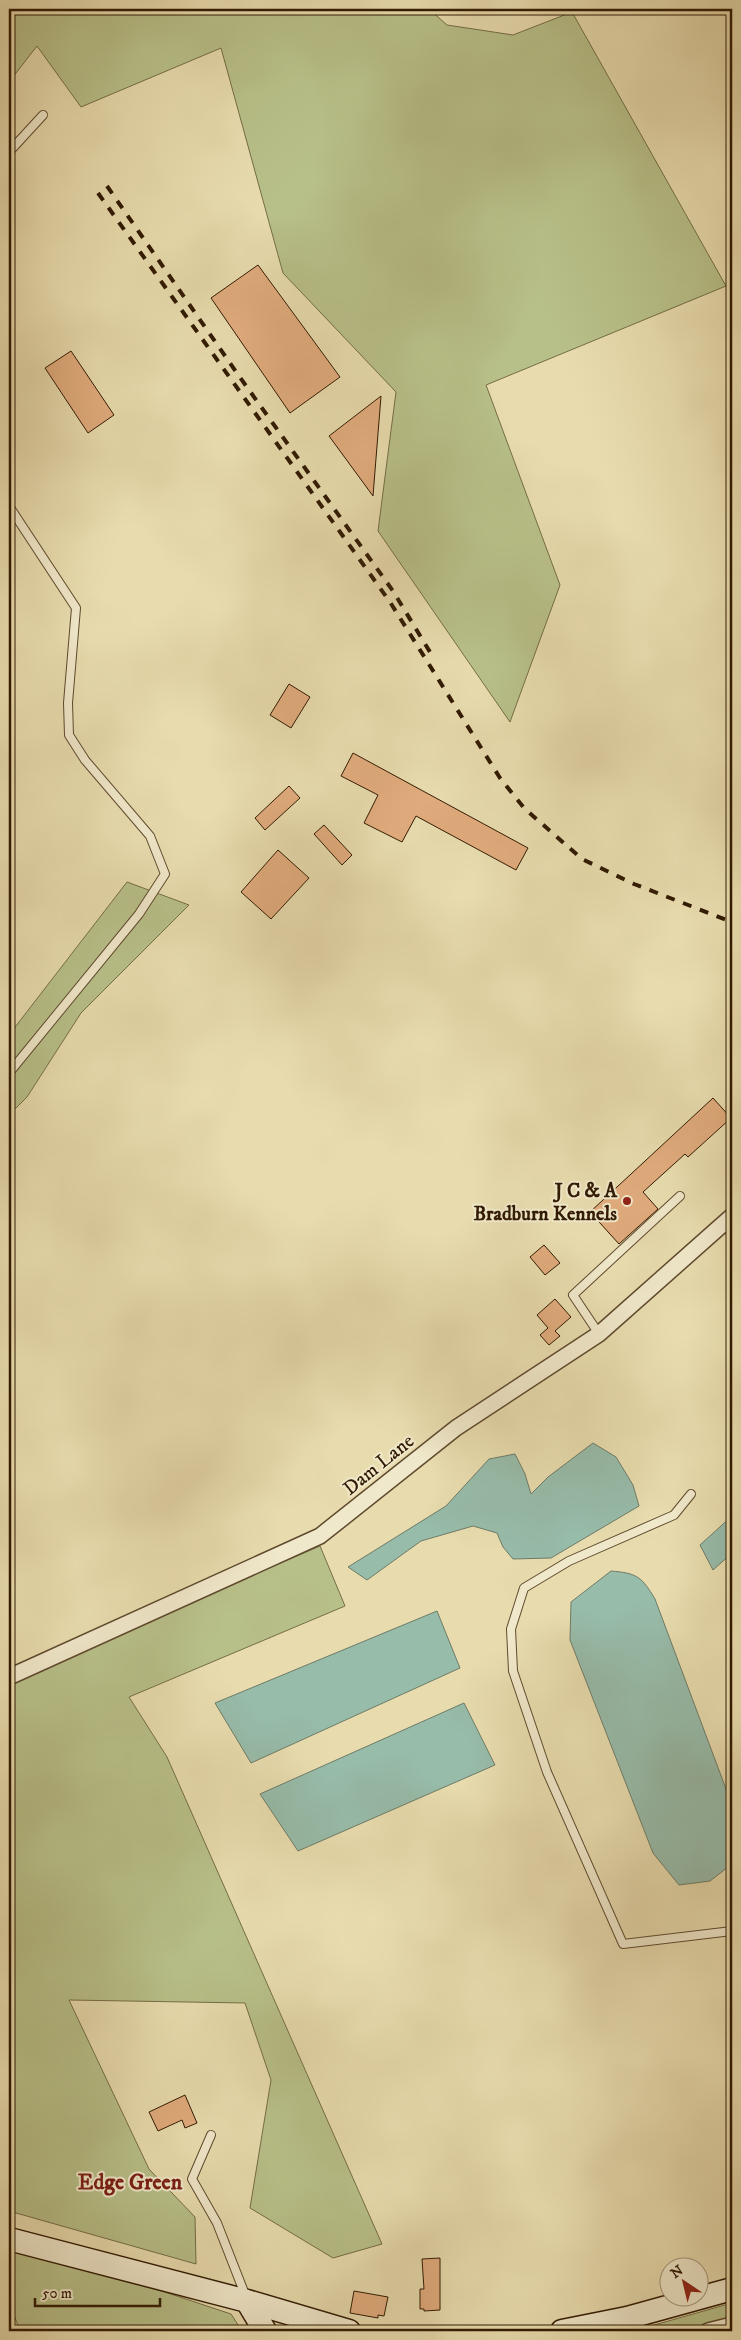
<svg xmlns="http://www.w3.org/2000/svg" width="741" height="2340" font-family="'IM FELL DW Pica',serif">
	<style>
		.green { fill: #b8c089; stroke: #746d46 }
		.water { fill: #97bcaa; stroke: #6e7b67 }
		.building { fill: #e1ac7d; stroke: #311a03 }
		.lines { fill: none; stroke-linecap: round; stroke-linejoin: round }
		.lane-casing { stroke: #5f4a2e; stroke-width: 10 }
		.street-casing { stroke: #5f4a2e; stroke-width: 18 }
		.secondary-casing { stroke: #311a03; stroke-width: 25 }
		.lane { stroke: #f0e8ca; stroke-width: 8 }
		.street { stroke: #f0e8ca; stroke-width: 15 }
		.secondary { stroke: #f0e8ca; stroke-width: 22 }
		.rail { stroke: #311a03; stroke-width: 4; stroke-dasharray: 9 9; stroke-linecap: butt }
		.poi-dot { fill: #8f2418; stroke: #f0e8ca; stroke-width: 2 }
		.labels { text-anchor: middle; stroke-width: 4; stroke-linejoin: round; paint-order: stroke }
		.poi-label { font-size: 20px; font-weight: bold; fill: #311a03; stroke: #f0e8ca; text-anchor: end }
		.street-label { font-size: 20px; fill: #311a03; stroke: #f0e8ca }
		.quarter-label { font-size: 22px; font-weight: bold; fill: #7a1f14; stroke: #f0e8ca }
	</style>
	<rect width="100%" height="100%" fill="#e8dcae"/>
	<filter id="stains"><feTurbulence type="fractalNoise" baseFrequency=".004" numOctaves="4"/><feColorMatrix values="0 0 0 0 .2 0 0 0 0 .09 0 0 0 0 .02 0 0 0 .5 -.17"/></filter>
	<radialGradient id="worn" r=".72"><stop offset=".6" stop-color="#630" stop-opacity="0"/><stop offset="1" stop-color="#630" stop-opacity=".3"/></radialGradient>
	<path class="green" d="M 9,9 L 429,9 L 447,25 L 513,35 L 572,12 L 726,286 L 486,385 L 560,585 L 510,722 L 378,531 L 396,392 L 283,273 L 221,48 L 81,107 L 37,46 L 9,82 Z
		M 127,882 L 189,905 L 81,1013 L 27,1097 L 9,1115 L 9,1035 Z
		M 320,1546 L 345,1606 L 129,1697 L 167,1757 L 382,2244 L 333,2258 L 250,2208 L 271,2080 L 245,2003 L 69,2000 L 149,2169 L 195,2217 L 196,2264 L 9,2211 L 9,1680 Z
		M 9,2250 L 65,2259 L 231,2314 L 242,2331 L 20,2331 L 9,2302 Z
		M 732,2303 L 732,2318 L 684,2331 L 633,2331 Z"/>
	<path class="water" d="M 593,1443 L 616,1457 L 633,1485 L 639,1506 L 551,1558 L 513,1559 L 503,1547 L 497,1533 L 473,1526 L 421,1541 L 367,1580 L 348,1567 L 446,1506 L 489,1459 L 515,1454 L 525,1474 L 531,1494 L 548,1477 Z
		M 732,1516 L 732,1553 L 713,1570 L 700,1545 Z
		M 611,1571 C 637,1573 642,1577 655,1599 L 732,1805 L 732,1864 L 710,1881 L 679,1885 L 653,1853 L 570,1640 L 571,1602 Z
		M 437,1611 L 460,1668 L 251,1763 L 215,1703 Z
		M 464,1703 L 495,1765 L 298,1851 L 260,1794 Z"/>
	<path class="building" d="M 258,265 L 340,377 L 290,413 L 211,298 Z
		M 71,351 L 114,415 L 88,433 L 45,368 Z
		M 381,396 L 373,496 L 329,436 Z
		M 289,684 L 310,697 L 291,728 L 270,715 Z
		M 353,753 L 528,848 L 516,870 L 416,816 L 402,842 L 364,823 L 378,795 L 341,776 Z
		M 289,786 L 300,798 L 265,830 L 255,818 Z
		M 324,825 L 352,855 L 342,865 L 314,834 Z
		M 278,850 L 309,878 L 271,919 L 241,892 Z
		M 713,1098 L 731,1118 L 688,1157 L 685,1154 L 643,1192 L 658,1209 L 619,1244 L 590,1212 Z
		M 544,1245 L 560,1263 L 545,1275 L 530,1257 Z
		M 555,1299 L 571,1317 L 555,1331 L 560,1336 L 549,1345 L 540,1335 L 548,1328 L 537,1315 Z
		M 185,2095 L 197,2123 L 185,2128 L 182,2120 L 158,2131 L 149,2112 Z
		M 440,2258 L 440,2310 L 424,2311 L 424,2309 L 420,2309 L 420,2289 L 424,2289 L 422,2259 Z
		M 354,2291 L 388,2297 L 384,2316 L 378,2315 L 378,2318 L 350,2313 Z"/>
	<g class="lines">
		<defs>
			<path id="lane" d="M 9,152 L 43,115
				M 9,506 L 76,608 L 68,703 L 69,735 L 85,760 L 150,836 L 165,874 L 139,914 L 9,1073
				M 599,1334 L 573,1295 L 680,1196
				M 691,1494 L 674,1515 L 569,1561 L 524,1588 L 511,1629 L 513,1671 L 547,1772 L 623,1944 L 732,1931
				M 211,2135 L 192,2179 L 217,2223 L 246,2297"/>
			<path id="street" d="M 9,1677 L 320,1536 L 456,1428 L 599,1334 L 732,1216
				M 708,2331 L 732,2325"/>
			<path id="secondary" d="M 9,2239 L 247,2301 L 349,2331
				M 247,2301 L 265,2331
				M 562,2331 L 627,2318 L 732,2289"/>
		</defs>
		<use href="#lane" class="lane-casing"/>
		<use href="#street" class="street-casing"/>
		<use href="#secondary" class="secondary-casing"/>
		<use href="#lane" class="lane"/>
		<use href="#street" class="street"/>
		<use href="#secondary" class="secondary"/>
		<path class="rail" d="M 107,186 L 239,376 L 393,591 L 433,657
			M 98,193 L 390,602 L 500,778 L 524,808 L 582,859 L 634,884 L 732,922"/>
	</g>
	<circle class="poi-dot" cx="627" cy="1201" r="5"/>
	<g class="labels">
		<g class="poi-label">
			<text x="617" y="1197">J C &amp; A<tspan x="617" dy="23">Bradburn Kennels</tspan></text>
		</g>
		<g class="street-label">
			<text transform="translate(378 1464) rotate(-39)" y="7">Dam Lane</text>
		</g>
		<g class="quarter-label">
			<text x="130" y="2189">Edge Green</text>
		</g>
	</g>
	<rect width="741" height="2340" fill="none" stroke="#e8dcae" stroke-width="30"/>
	<rect x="10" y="10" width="721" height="2320" fill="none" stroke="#311a03" stroke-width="2.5"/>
	<rect x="15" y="15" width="711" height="2310" fill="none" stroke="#311a03"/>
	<g transform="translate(684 2282) rotate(325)"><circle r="24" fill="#f0e8ca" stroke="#a4967a"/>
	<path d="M0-4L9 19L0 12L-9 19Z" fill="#8f2418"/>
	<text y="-8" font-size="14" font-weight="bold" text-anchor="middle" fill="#311a03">N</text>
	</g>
	<path d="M35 2298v8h125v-8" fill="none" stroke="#311a03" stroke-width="2.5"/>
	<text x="42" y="2298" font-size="15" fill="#311a03" stroke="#f0e8ca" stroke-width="4" paint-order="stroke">50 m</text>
	<rect width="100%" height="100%" filter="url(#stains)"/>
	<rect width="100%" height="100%" fill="url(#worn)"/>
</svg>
